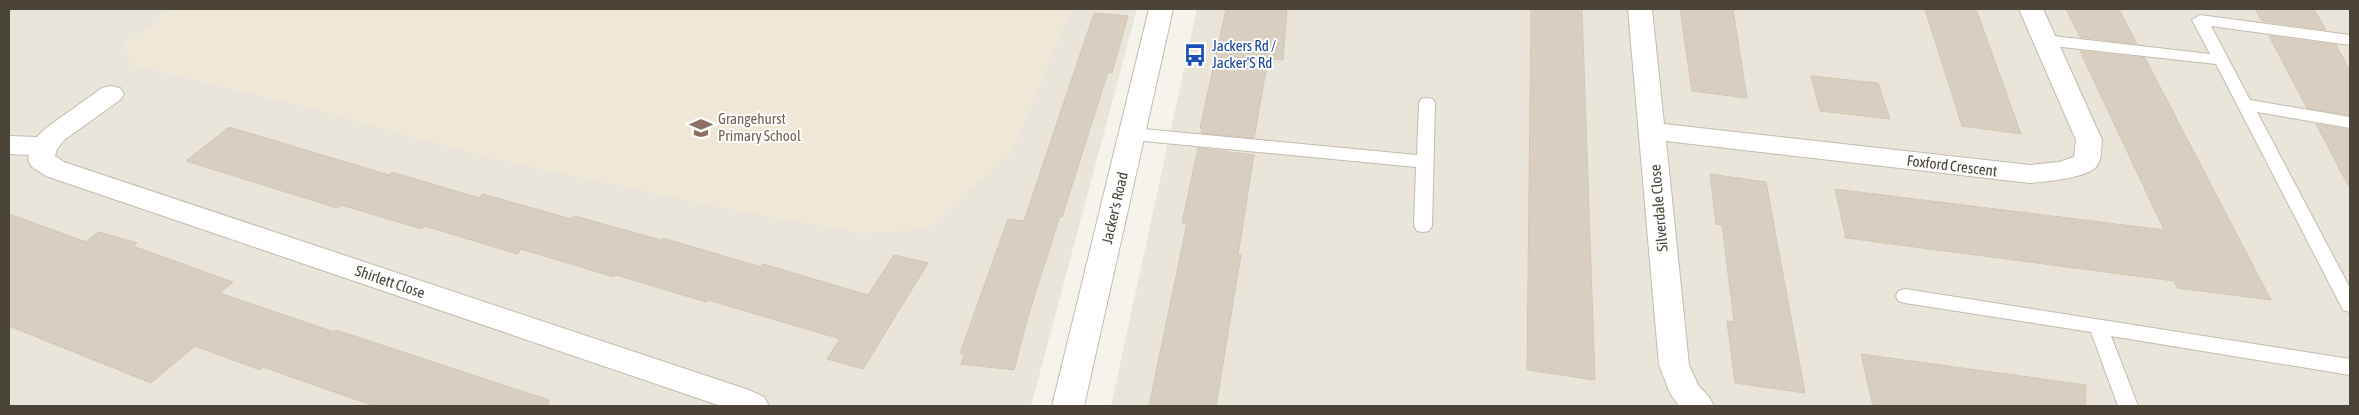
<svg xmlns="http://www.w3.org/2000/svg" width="2359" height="415" font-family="'Asap Condensed',sans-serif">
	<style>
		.residential { fill: #eae5da }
		.education { fill: #efe8d6 }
		.building { fill: #d8cfc1; stroke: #d3c7b4 }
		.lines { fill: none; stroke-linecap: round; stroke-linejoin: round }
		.lane-casing { stroke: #c2bbae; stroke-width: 2 }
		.street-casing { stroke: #c2bbae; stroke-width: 2 }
		.lane { fill: #fff; fill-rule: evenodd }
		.street { fill: #fff; fill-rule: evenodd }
		.labels { text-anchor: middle; stroke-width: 4; stroke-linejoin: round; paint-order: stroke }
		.transit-label { font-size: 15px; fill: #164399; stroke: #fff; text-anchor: start }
		.education-label { font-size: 15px; fill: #785e54; stroke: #fff; text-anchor: start }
		.street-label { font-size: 15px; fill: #4b4439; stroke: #fff }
	</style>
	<rect width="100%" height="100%" fill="#f6f3ec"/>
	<path class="residential" d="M 9,9 L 175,9 L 125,45 L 131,64 L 296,104 L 1011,152 L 1070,9 L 1137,9 L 1031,406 L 9,406 Z
		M 1197,9 L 2350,9 L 2350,406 L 1111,406 Z"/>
	<path class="education" d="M 175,9 L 1070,9 L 1011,152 L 927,229 L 862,233 L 718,207 L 490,158 L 296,104 L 131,64 L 125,45 Z"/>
	<path class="building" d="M 1226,9 L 1287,9 L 1283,60 L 1268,59 L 1254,138 L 1201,133 L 1202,128 L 1200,128 Z
		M 1531,9 L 1582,9 L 1595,380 L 1527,370 Z
		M 1680,9 L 1733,9 L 1747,98 L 1692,91 Z
		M 1925,9 L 1976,9 L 2021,134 L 1962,126 Z
		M 2066,9 L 2119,9 L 2137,44 L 2080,37 Z
		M 2255,9 L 2314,9 L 2326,30 L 2262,21 Z
		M 1094,13 L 1128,16 L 1112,73 L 1108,72 L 1062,217 L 1060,216 L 1029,313 L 1014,370 L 961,364 L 964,354 L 960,353 L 1008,219 L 1024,221 Z
		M 2269,36 L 2336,45 L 2350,71 L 2350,115 L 2307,108 Z
		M 2080,51 L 2145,58 L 2271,300 L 2177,288 L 2174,281 L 1846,238 L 1835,189 L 2164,230 Z
		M 1811,76 L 1878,83 L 1890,119 L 1820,111 Z
		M 2316,124 L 2350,130 L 2350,189 Z
		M 229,127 L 389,175 L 392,172 L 479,198 L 483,194 L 571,219 L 575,216 L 661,240 L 663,238 L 761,267 L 763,264 L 868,295 L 894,255 L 928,263 L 863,369 L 827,359 L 840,339 L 708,300 L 706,302 L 616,275 L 614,277 L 521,249 L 517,254 L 425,226 L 422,229 L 341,205 L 337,208 L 186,161 Z
		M 1198,148 L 1254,155 L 1238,255 L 1241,255 L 1216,406 L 1149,406 L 1187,223 L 1182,223 Z
		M 1710,174 L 1766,182 L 1805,393 L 1735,383 L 1727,321 L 1734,322 L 1722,225 L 1716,224 Z
		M 9,214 L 86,242 L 98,232 L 137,243 L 133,246 L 233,282 L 220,293 L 334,332 L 336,330 L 549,400 L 548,406 L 374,406 L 263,367 L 260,370 L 195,346 L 151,383 L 9,326 Z
		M 1861,354 L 2086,385 L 2085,406 L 1873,406 Z"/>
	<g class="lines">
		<defs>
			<path id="lane" d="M 2200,15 L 2350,35 L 2350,45 L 2211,26 L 2250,100 L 2350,117 L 2350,128 L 2257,112 L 2350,288 L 2350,312 L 2343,310 L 2216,64 L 2044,45 L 2039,43 L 2036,40 L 2039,37 L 2044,35 L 2210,54 L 2192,20 Z
				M 1427,98 L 1433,99 L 1435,103 L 1432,226 L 1429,231 L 1423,232 L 1417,231 L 1414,226 L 1416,167 L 1133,140 L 1127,138 L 1125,134 L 1127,130 L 1133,128 L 1417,155 L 1419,103 L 1421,99 Z
				M 1905,289 L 2350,359 L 2350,375 L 2111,336 L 2138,406 L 2118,406 L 2091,332 L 1905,303 L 1898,301 L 1896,296 L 1898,291 Z"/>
			<path id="street" d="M 1149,9 L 1173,9 L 1084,406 L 1052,406 Z
				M 1628,9 L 1652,9 L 1664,124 L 2030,165 L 2059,162 L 2074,157 L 2076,140 L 2019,9 L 2043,9 L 2102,140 C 2101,148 2102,161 2096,167 C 2086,178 2045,182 2030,183 L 1666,141 L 1689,365 L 1698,385 L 1709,397 L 1714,406 L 1679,406 L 1670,393 L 1659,365 Z
				M 111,86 L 120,88 L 124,94 L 120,100 L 64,140 L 57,149 L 55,156 L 64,162 L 749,390 L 764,397 L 769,406 L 721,406 L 46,176 L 32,167 L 28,160 L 29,155 L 9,154 L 9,136 L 37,137 L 46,128 L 102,88 Z"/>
		</defs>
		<use href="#lane" class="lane-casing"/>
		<use href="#street" class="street-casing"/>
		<use href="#lane" class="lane"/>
		<use href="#street" class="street"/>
	</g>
	<defs>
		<symbol id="bus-bare" viewBox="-9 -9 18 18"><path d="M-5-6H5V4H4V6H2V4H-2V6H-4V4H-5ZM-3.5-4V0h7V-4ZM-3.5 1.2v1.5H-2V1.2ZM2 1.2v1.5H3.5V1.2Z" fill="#1a4fb4" stroke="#fff" stroke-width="2.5" paint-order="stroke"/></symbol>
		<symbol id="school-bare" viewBox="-9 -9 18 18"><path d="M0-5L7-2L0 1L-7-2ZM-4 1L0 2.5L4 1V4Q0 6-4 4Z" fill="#8d6e63" stroke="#fff" stroke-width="2.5" paint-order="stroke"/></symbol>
	</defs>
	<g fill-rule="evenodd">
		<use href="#bus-bare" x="1179" y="39" width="32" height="32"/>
		<use href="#school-bare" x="685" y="112" width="32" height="32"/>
	</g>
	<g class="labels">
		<g class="transit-label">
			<text x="1212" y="51">Jackers Rd /<tspan x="1212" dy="17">Jacker'S Rd</tspan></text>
		</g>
		<g class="education-label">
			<text x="718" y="124">Grangehurst<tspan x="718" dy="17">Primary School</tspan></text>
		</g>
		<g class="street-label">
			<text transform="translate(1952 166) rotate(7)" y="5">Foxford Crescent</text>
			<text transform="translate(1115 208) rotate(-77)" y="5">Jacker's Road</text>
			<text transform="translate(1659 208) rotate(-95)" y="5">Silverdale Close</text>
			<text transform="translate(390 282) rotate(19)" y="5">Shirlett Close</text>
		</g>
	</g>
	<rect width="2359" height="415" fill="none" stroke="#4b4439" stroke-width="20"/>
</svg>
